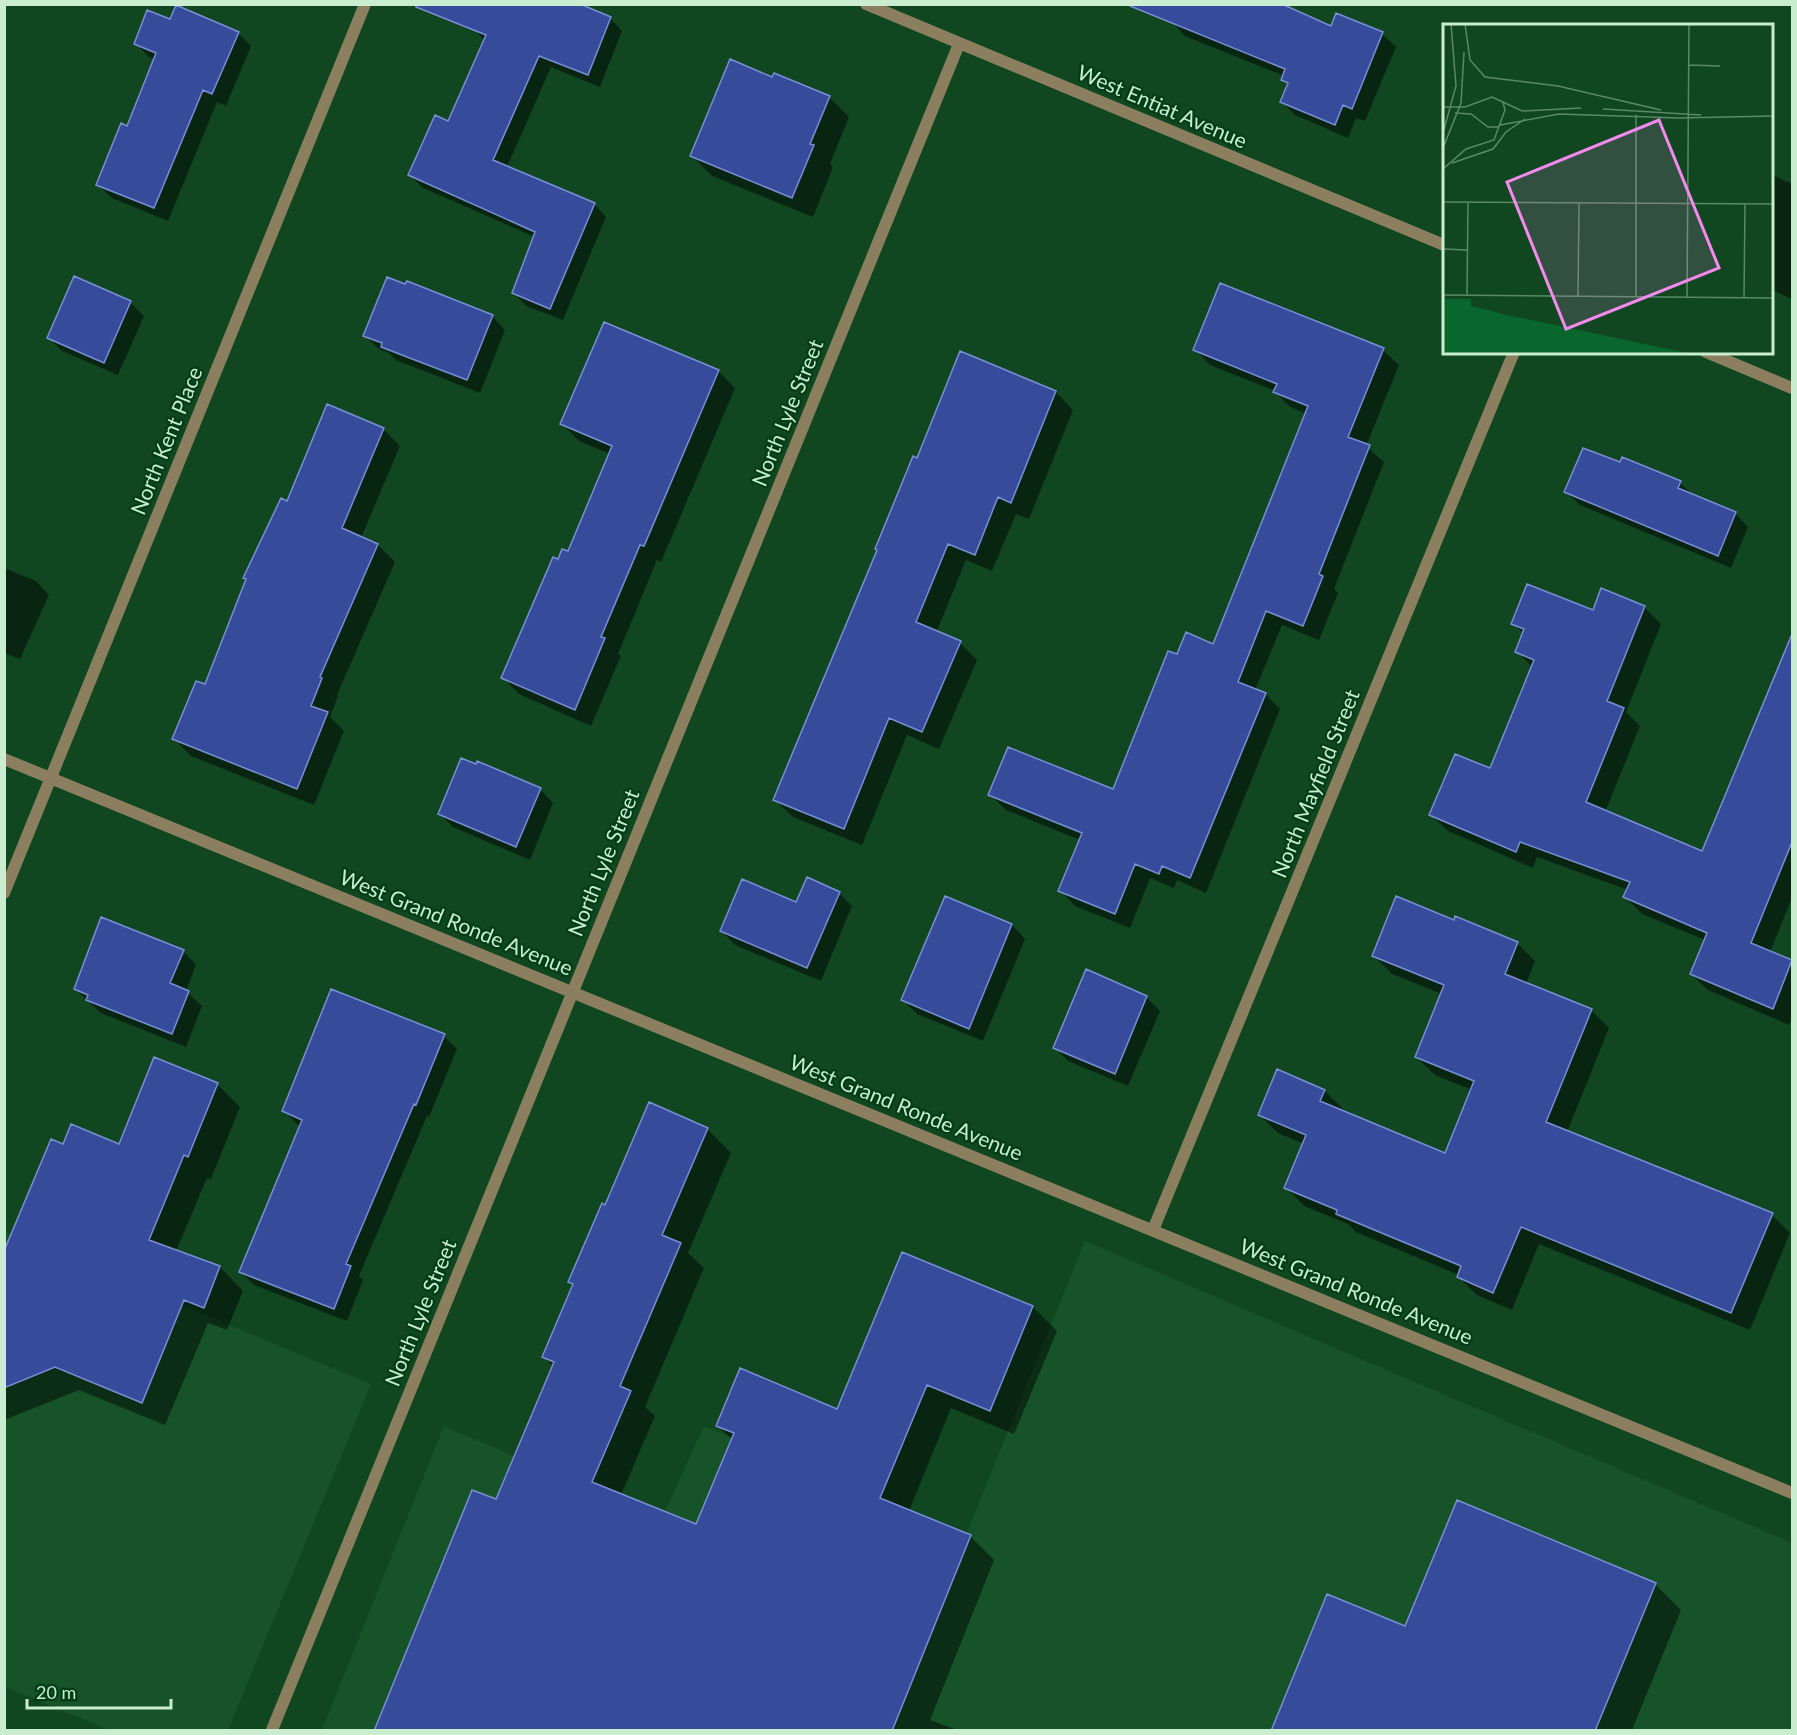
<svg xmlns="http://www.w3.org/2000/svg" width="1797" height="1735" font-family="Lato,sans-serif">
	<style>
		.built { fill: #165329 }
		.shadow { fill: #0007 }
		.building { fill: #374b9b; stroke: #798fd5; stroke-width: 1.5 }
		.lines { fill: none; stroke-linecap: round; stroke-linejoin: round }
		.street { stroke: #8b7f5f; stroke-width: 12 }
		.labels { text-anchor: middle; stroke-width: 4.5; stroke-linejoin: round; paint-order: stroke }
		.street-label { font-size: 21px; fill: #caedcf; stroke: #013d17 }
		.inset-road { fill: none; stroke: #5a8967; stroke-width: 1.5 }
		.view { fill: #f589ee; fill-opacity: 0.15; stroke: #f589ee; stroke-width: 3 }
		.inset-edge { fill: none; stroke: #caedcf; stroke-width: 3 }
	</style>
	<rect width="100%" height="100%" fill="#104721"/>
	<path class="built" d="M 4,1231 L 371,1384 L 228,1730 L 109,1730 L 5,1687 Z
		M 1085,1241 L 1792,1543 L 1792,1730 L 322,1730 L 444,1426 L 661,1520 L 704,1426 L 966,1535 Z"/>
	<path class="shadow" d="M 610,18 L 622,31 L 600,87 L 551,67 L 507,167 L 594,204 L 606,217 L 563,320 L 526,306 L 514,293 L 535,237 L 423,188 L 410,175 L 449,123 L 485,41 L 473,28 Z
		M 171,21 L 238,33 L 251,46 L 226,106 L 217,102 L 168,221 L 112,198 L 98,185 L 128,128 L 155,59 L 149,57 L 135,43 Z
		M 1172,22 L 1332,28 L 1382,34 L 1396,47 L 1365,121 L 1356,118 L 1348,138 L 1295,115 L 1282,102 L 1289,86 L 1283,80 L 1284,76 L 1185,36 Z
		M 773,79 L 829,97 L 849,117 L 830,164 L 833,167 L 813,217 L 712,176 L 692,156 Z
		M 1772,175 L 1792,184 L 1792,299 L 1772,290 Z
		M 1221,285 L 1383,350 L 1399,365 L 1366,446 L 1384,462 L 1334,589 L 1338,593 L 1319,640 L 1282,625 L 1255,690 L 1265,694 L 1280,709 L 1206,893 L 1177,880 L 1174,888 L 1150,878 L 1130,928 L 1075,906 L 1060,890 L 1080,840 L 1006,810 L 990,795 L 1114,791 L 1178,656 L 1214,646 L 1307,414 L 1290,407 L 1275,391 L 1210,365 L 1195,349 Z
		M 130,302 L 144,316 L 118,375 L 62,351 L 49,338 Z
		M 492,316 L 505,330 L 480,393 L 396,360 L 389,353 L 379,349 L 365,336 Z
		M 718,371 L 735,388 L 661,562 L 657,560 L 618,654 L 621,656 L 591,726 L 519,694 L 502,677 L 558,561 L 568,553 L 610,454 L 579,441 L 562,424 Z
		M 1056,392 L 1073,410 L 1029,519 L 1016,514 L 992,571 L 966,560 L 936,633 L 960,643 L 977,660 L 939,749 L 907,735 L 862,845 L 793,817 L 775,800 L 917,460 Z
		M 383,429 L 400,446 L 361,538 L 378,545 L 395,562 L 337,695 L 338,696 L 330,717 L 344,731 L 314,805 L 191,756 L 174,739 L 206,686 L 287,503 Z
		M 1680,483 L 1694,496 L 1735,513 L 1748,527 L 1731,568 L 1580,505 L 1566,492 Z
		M 4,568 L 36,581 L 49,595 L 20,659 L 4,653 Z
		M 1644,607 L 1661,624 L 1626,712 L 1640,726 L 1605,812 L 1703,853 L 1792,637 L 1792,898 L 1770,952 L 1792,962 L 1792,1017 L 1789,1025 L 1708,990 L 1691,974 L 1705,940 L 1642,914 L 1625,897 L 1628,890 L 1537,857 L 1533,868 L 1448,831 L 1431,815 L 1491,770 L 1532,667 L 1517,651 L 1524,634 L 1513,623 L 1593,612 Z
		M 540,789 L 553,803 L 530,860 L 453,827 L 440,814 Z
		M 839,893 L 852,906 L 821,981 L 735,945 L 722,931 L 797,904 Z
		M 946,898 L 1012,925 L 1025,939 L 983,1041 L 917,1014 L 903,1000 Z
		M 1455,922 L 1517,943 L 1535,961 L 1526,984 L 1591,1010 L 1609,1028 L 1567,1132 L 1772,1215 L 1790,1233 L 1750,1330 L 1539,1244 L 1512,1310 L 1477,1295 L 1458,1277 L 1459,1275 L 1356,1232 L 1348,1224 L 1304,1206 L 1286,1187 L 1304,1144 L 1278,1133 L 1259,1115 L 1325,1091 L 1343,1109 L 1342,1112 L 1446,1155 L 1472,1090 L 1435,1075 L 1416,1057 L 1442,994 L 1392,974 L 1374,956 Z
		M 183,951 L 196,965 L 186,991 L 202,1006 L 186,1047 L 101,1013 L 75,989 Z
		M 1146,997 L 1160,1011 L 1128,1086 L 1068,1061 L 1054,1047 Z
		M 444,1036 L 457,1049 L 429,1117 L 427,1116 L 359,1276 L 363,1280 L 347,1321 L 254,1285 L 241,1272 L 301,1126 L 297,1124 L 284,1111 Z
		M 217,1084 L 240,1107 L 211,1179 L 207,1178 L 176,1251 L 220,1267 L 243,1291 L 227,1330 L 208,1323 L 165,1425 L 79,1390 L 4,1420 L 4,1251 L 64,1146 L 120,1146 Z
		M 707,1129 L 731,1153 L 688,1253 L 704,1268 L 645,1407 L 655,1416 L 621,1495 L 697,1526 L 733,1440 L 718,1426 L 838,1411 L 903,1254 L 1033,1307 L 1057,1331 L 1014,1434 L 951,1408 L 909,1511 L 970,1536 L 994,1560 L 930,1720 L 957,1730 L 375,1730 L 497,1501 L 553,1366 L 544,1357 L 574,1286 L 570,1282 L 606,1207 Z
		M 1655,1584 L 1681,1610 L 1632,1730 L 1283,1730 L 1406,1628 Z"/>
	<path class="building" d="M 416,4 L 580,4 L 611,17 L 588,75 L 539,56 L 493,160 L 595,203 L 550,309 L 512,293 L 535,232 L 408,175 L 435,115 L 448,121 L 486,35 L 416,7 Z
		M 1130,4 L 1282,4 L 1331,26 L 1336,13 L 1383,32 L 1352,109 L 1343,105 L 1335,125 L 1280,102 L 1288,83 L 1281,80 L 1285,69 L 1130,6 Z
		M 176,5 L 239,32 L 212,94 L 203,90 L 154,208 L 96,185 L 121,123 L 127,126 L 156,53 L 134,44 L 147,10 L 170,19 Z
		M 730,59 L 772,77 L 774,73 L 830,96 L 810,144 L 814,145 L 792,198 L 690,156 Z
		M 74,276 L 131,301 L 104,363 L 47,338 Z
		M 387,277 L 405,284 L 407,281 L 493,315 L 467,380 L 381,347 L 382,343 L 363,336 Z
		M 1220,283 L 1384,348 L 1348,437 L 1370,445 L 1319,574 L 1323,576 L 1303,626 L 1266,611 L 1238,682 L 1266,693 L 1190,878 L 1162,866 L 1159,874 L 1135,864 L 1115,914 L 1058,891 L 1082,833 L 988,795 L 1008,747 L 1113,789 L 1168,651 L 1177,654 L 1186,632 L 1213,644 L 1308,406 L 1273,392 L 1277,384 L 1193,350 Z
		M 604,322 L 719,370 L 644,546 L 640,545 L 601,637 L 605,638 L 575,710 L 501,678 L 553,557 L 558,559 L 562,549 L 568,551 L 612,446 L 560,424 Z
		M 960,351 L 1056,391 L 1011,503 L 998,497 L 975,555 L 948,544 L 916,622 L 961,641 L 922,732 L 889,718 L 844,829 L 773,800 L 877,550 L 875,549 L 913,456 L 917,458 Z
		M 327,404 L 384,428 L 342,528 L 378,544 L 320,677 L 322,678 L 311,706 L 328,712 L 297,789 L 172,739 L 196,681 L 205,684 L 246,579 L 243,578 L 281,498 L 287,501 Z
		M 1583,448 L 1620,462 L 1622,457 L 1681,481 L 1678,488 L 1736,512 L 1718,556 L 1564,492 Z
		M 1527,584 L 1593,610 L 1601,588 L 1645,606 L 1607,701 L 1624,708 L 1586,802 L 1702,851 L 1792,634 L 1792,842 L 1751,943 L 1792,960 L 1773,1009 L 1690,974 L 1707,933 L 1623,897 L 1630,882 L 1520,842 L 1516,852 L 1429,815 L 1455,754 L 1490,768 L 1534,660 L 1515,652 L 1524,629 L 1511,624 Z
		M 461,758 L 476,764 L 477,761 L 541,788 L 516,847 L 438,814 Z
		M 807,877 L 840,892 L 807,968 L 720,931 L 742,879 L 796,902 Z
		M 945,896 L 1012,924 L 969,1029 L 901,1000 Z
		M 1396,896 L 1454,920 L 1455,916 L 1518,942 L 1505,974 L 1592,1009 L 1546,1122 L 1773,1213 L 1731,1313 L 1521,1227 L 1493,1293 L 1457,1277 L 1461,1266 L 1336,1214 L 1337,1210 L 1284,1188 L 1306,1135 L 1258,1115 L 1277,1069 L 1325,1090 L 1320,1101 L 1445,1153 L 1474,1081 L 1415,1057 L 1444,985 L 1372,956 Z
		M 101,917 L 184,950 L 170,983 L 189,991 L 172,1034 L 86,1000 L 88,995 L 74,989 Z
		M 1086,969 L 1147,996 L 1115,1074 L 1053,1048 Z
		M 331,989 L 445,1034 L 416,1105 L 414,1104 L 346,1264 L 351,1266 L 334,1309 L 239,1272 L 302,1120 L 282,1111 Z
		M 154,1057 L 218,1083 L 188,1157 L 184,1155 L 149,1240 L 220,1266 L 204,1308 L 184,1300 L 142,1403 L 55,1367 L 4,1388 L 4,1251 L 51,1139 L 63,1144 L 71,1124 L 119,1144 Z
		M 649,1102 L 708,1128 L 662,1235 L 681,1243 L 620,1386 L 631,1391 L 592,1482 L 696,1524 L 734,1433 L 716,1426 L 740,1368 L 837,1409 L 902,1252 L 1033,1306 L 990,1411 L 927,1385 L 880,1498 L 971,1535 L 892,1731 L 374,1731 L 472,1490 L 496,1499 L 554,1362 L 542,1357 L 573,1284 L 568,1282 L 602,1203 L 605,1205 Z
		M 1457,1500 L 1656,1583 L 1595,1731 L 1271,1731 L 1327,1594 L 1405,1626 Z"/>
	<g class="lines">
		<path class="street" d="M 866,4 L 1444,245
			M 1706,352 L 1792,388
			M 4,759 L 1792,1493
			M 4,893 L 365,4
			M 1153,1230 L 1514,352
			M 272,1730 L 959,44"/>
	</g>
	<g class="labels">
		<g class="street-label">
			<text transform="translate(1162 107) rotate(23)" y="7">West Entiat Avenue</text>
			<text transform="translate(788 413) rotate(-68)" y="7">North Lyle Street</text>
			<text transform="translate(167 441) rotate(-68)" y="7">North Kent Place</text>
			<text transform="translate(1316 784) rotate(-68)" y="7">North Mayfield Street</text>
			<text transform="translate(604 863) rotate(-68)" y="7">North Lyle Street</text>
			<text transform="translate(456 923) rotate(22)" y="7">West Grand Ronde Avenue</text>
			<text transform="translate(906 1108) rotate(22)" y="7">West Grand Ronde Avenue</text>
			<text transform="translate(1356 1292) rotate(22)" y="7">West Grand Ronde Avenue</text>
			<text transform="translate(421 1313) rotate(-68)" y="7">North Lyle Street</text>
		</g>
	</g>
	<g transform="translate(1443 24)">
		<rect width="330" height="330" fill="#104721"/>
		<path d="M 0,275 L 28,275 L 28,282 L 64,291 L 249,330 L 0,330 Z" fill="#09672e"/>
		<path class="inset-road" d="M 22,0 L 27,36 L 42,53 L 115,62 L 218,86M 246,41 L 277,42M 60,78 L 79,87 L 138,84M 0,83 L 22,83 L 49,73 L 60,78 L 62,86 L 51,116 L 23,125 L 0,145M 160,85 L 258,91M 12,89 L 28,90 L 45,103 L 56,103M 57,101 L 116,90 L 236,94 L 330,92M 0,109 L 13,62 L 8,0M 0,124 L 18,79 L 21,28M 9,139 L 50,125 L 63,108 L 82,95M 0,178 L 330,180M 0,225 L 24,226M 0,271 L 330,274M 24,272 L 25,178M 135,272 L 136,179M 193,273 L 193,91M 244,274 L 246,0M 301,274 L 302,180"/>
		<path class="view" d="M 216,96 L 276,244 L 123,305 L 64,158 Z"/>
		<rect width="330" height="330" class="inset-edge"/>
	</g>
	<rect width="1797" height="1735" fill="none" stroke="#caedcf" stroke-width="12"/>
	<path d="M27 1699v9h144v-9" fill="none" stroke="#caedcf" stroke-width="3"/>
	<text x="36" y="1699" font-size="18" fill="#caedcf" stroke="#013d17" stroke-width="4.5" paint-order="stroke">20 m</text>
</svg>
